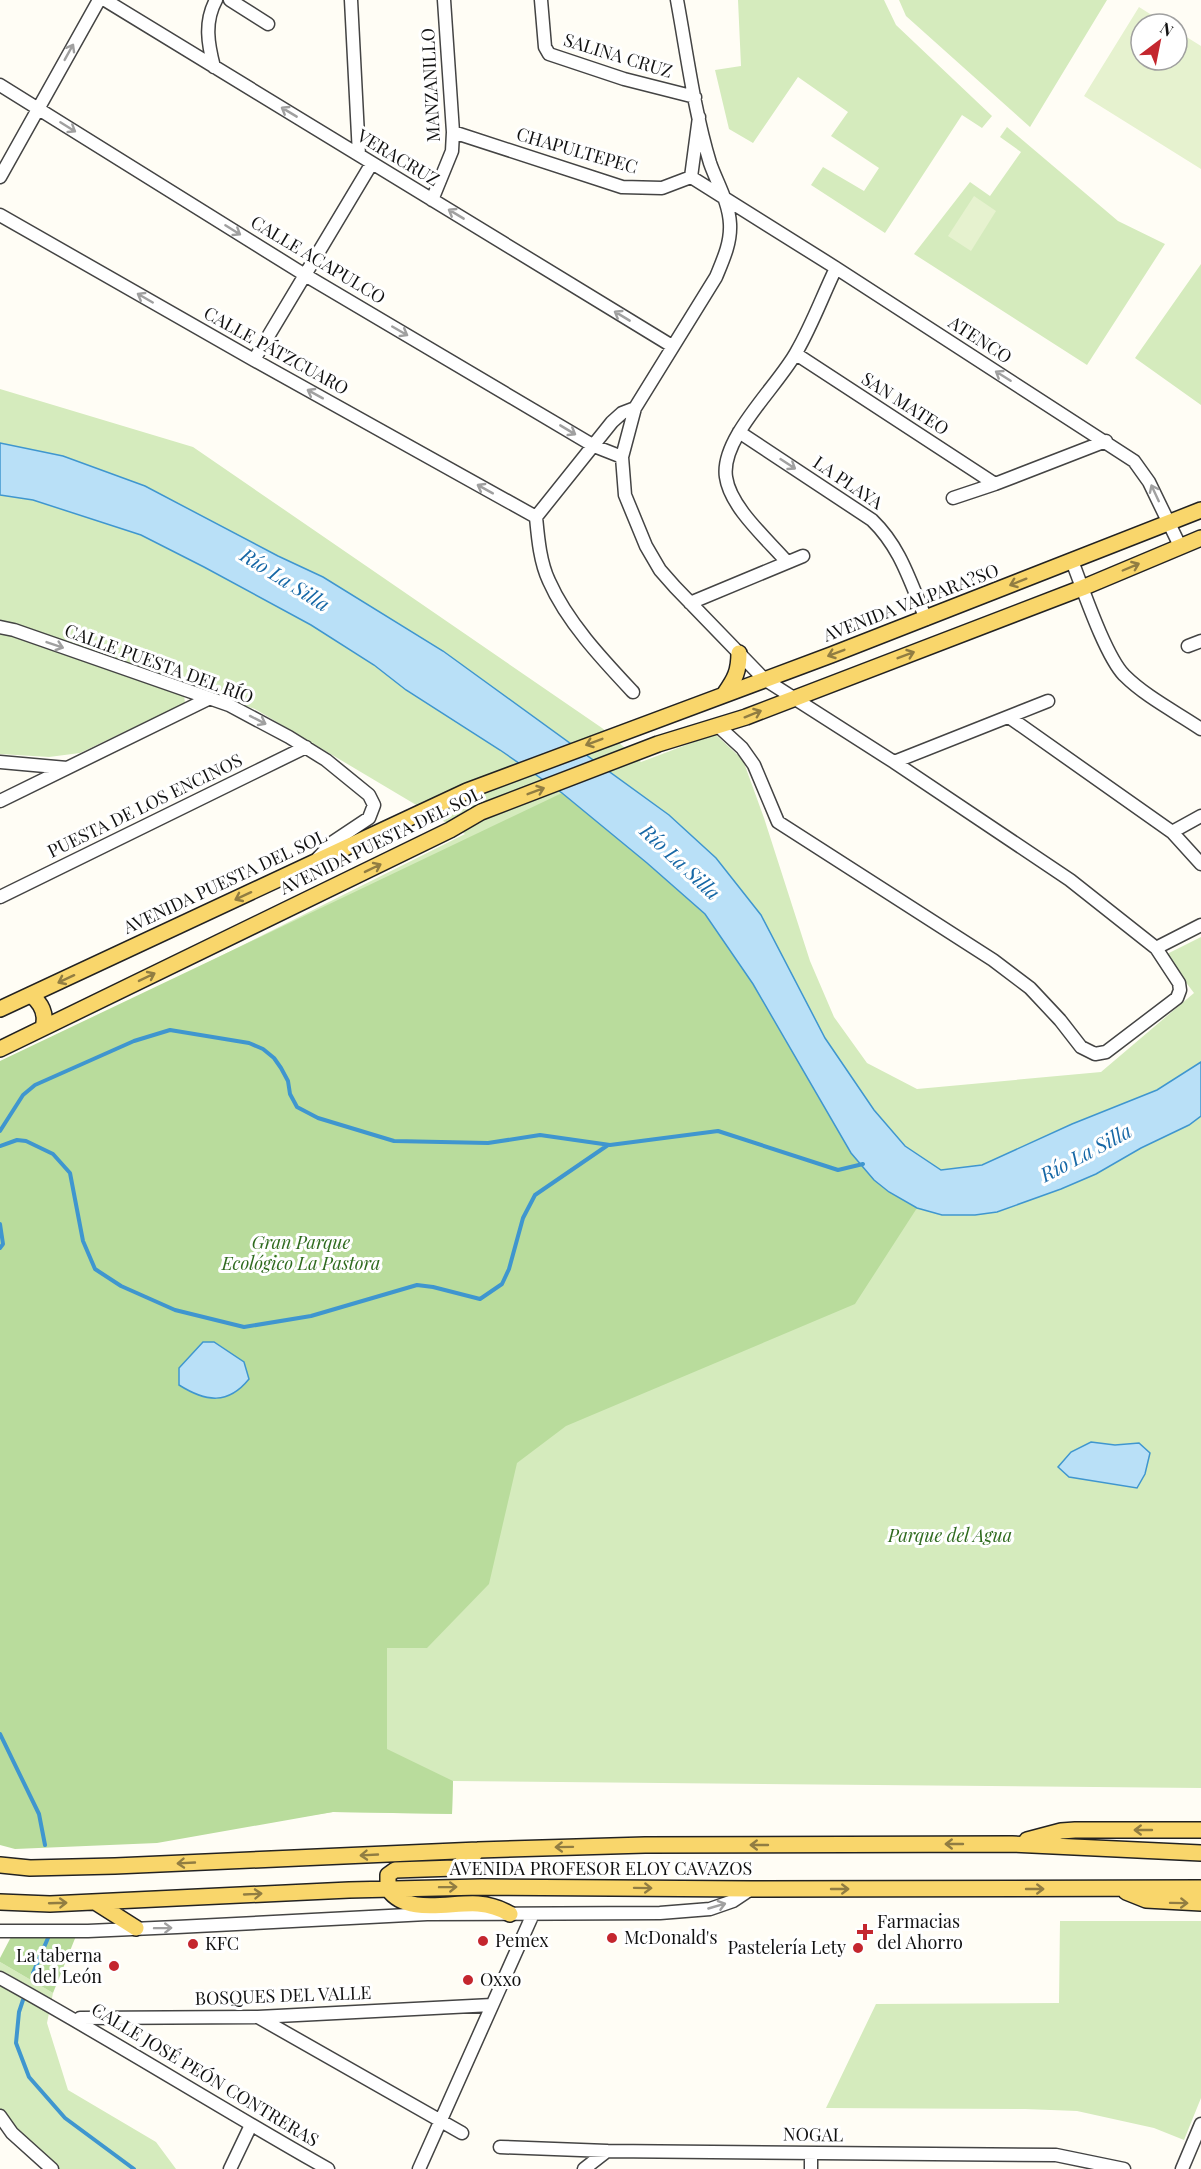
<svg xmlns="http://www.w3.org/2000/svg" width="1201" height="2169" font-family="'Playfair Display',serif">
	<style>
		.green { fill: #d5ebbd }
		.forest { fill: #b9dc9c }
		.pitch { fill: #e6f2cf }
		.water { fill: #b9e0f7; stroke: #3f96cf; stroke-width: 1.5 }
		.lines { fill: none; stroke-linecap: round; stroke-linejoin: round }
		.stream { stroke: #3f96cf; stroke-width: 4 }
		.minor-casing { stroke: #444; stroke-width: 15 }
		.major-casing { stroke: #222; stroke-width: 18 }
		.minor { stroke: #fff; stroke-width: 12 }
		.major { stroke: #f9d66b; stroke-width: 15 }
		.oneway { stroke: #a0a0a0 }
		.oneway2 { stroke: #917d42 }
		.poi-dot { fill: #c4262e; stroke: #fff; stroke-width: 2 }
		.labels { text-anchor: middle; stroke-width: 6; stroke-linejoin: round; paint-order: stroke }
		.street-label { font-size: 18px; fill: #111; stroke: #fff }
		.park-label { font-size: 18px; font-style: italic; fill: #2f6b1f; stroke: #fff }
		.poi-label { font-size: 18px; fill: #111; stroke: #fff; text-anchor: start }
		.water-label { font-size: 20px; font-style: italic; fill: #1768a6; stroke: #fff }
	</style>
	<rect width="100%" height="100%" fill="#fffdf5"/>
	<path class="green" d="M 738,0 L 884,0 L 896,25 L 992,116 L 982,128 L 962,115 L 885,233 L 811,185 L 823,167 L 864,191 L 879,168 L 831,136 L 848,112 L 798,77 L 753,143 L 729,129 L 715,70 L 741,66 Z
		M 899,0 L 1107,0 L 1030,127 L 906,16 Z
		M 1007,127 L 1118,221 L 1165,244 L 1087,365 L 914,254 L 970,182 L 990,196 L 1021,152 L 1000,137 Z
		M 1201,264 L 1201,405 L 1135,358 Z
		M 0,389 L 193,447 L 602,728 L 641,762 L 715,734 L 743,760 L 764,818 L 810,961 L 834,1017 L 867,1063 L 917,1089 L 1101,1072 L 1194,993 L 1165,955 L 1201,937 L 1201,1788 L 453,1781 L 452,1814 L 333,1812 L 165,1838 L 0,1845 L 13,1060 L 465,834 L 255,709 L 10,627 L 0,626 Z
		M 0,634 L 8,635 L 184,695 L 185,703 L 80,753 L 49,757 L 0,754 Z
		M 1060,1921 L 1201,1921 L 1201,2098 L 1184,2140 L 1154,2128 L 1077,2111 L 1025,2109 L 826,2108 L 876,2004 L 1059,2003 Z
		M 0,1962 L 53,1993 L 47,2023 L 68,2090 L 156,2142 L 176,2169 L 59,2169 L 14,2131 L 0,2109 Z"/>
	<path class="forest" d="M 562,793 L 647,863 L 705,914 L 753,984 L 851,1153 L 889,1192 L 917,1208 L 855,1304 L 566,1426 L 517,1463 L 489,1584 L 427,1648 L 387,1648 L 387,1749 L 453,1781 L 452,1814 L 333,1812 L 157,1843 L 15,1849 L 0,1845 L 0,1061 Z
		M 76,1936 L 53,1993 L 0,1962 L 0,1958 L 11,1937 Z"/>
	<path class="pitch" d="M 1139,7 L 1166,24 L 1141,24 L 1141,60 L 1177,60 L 1177,31 L 1201,46 L 1201,169 L 1084,96 Z
		M 974,196 L 996,211 L 971,251 L 948,236 Z"/>
	<path class="water" d="M 0,443 L 63,456 L 145,486 L 278,556 L 323,577 L 443,651 L 669,815 L 716,858 L 761,915 L 825,1038 L 874,1110 L 905,1146 L 941,1170 L 982,1165 L 1072,1124 L 1157,1090 L 1201,1062 L 1201,1116 L 1189,1125 L 1141,1148 L 1096,1174 L 1061,1189 L 997,1212 L 975,1215 L 942,1215 L 917,1208 L 889,1192 L 874,1180 L 851,1153 L 753,984 L 705,914 L 647,863 L 562,793 L 500,750 L 406,690 L 374,665 L 311,625 L 204,567 L 141,535 L 33,500 L 0,495 Z
		M 203,1342 L 214,1342 L 244,1362 L 249,1379 C 228,1405 206,1402 179,1385 L 179,1368 Z
		M 1091,1442 L 1115,1445 L 1139,1443 L 1150,1453 L 1145,1474 L 1137,1488 L 1069,1477 L 1058,1467 L 1071,1452 Z"/>
	<g class="lines">
		<path class="stream" d="M 0,1131 L 23,1095 L 35,1085 L 134,1041 L 170,1030 L 249,1043 L 263,1049 L 274,1058 L 281,1068 L 288,1081 L 290,1094 L 297,1107 L 318,1118 L 394,1141 L 488,1143 L 540,1135 L 610,1145 L 718,1131 L 838,1170 L 863,1164
			M 0,1146 L 17,1140 L 26,1141 L 53,1154 L 70,1173 L 83,1241 L 95,1269 L 121,1286 L 175,1310 L 244,1327 L 311,1316 L 417,1285 L 433,1287 L 480,1299 L 502,1284 L 509,1269 L 523,1218 L 535,1195 L 608,1145
			M 0,1224 L 3,1244 L 0,1248
			M 0,1734 L 39,1814 L 45,1845
			M 33,1973 L 48,1938
			M 23,2000 L 19,2012 L 16,2043 L 29,2077 L 65,2118 L 134,2169"/>
		<defs>
			<path id="minor" d="M 105,0 L 672,346
				M 230,0 L 268,24
				M 351,0 L 359,155
				M 541,0 L 545,47 L 549,54 L 624,79 L 695,97
				M 214,67 C 208,44 204,22 216,0
				M 0,85 L 305,275 L 594,446 L 622,457
				M 699,117 L 691,177 L 836,268 L 1134,461 L 1149,482 L 1180,546
				M 453,132 L 622,187 L 662,188 L 691,177
				M 0,177 L 99,0
				M 432,200 L 452,151 L 453,132 L 444,0
				M 0,215 L 254,360 L 536,517
				M 796,354 L 995,484
				M 254,360 L 372,163
				M 635,408 L 622,457 L 625,495 L 646,546 L 660,570 L 675,587 L 764,679 L 894,762 L 1070,880 L 1156,948 L 1179,983 L 1180,990 L 1177,998 L 1106,1052 L 1095,1054 L 1081,1047 L 1060,1020 L 1030,988 L 993,960 L 778,822 L 754,765 L 742,748 L 718,726
				M 739,432 L 872,520 C 901,548 910,582 926,619
				M 953,498 L 995,484 L 1106,441
				M 536,517 L 612,422 L 622,413 L 635,408 L 716,277 C 723,260 731,243 730,224 C 729,202 717,183 710,163 C 694,110 687,54 677,0
				M 536,517 C 538,538 540,562 549,581 C 567,622 603,660 633,692
				M 1072,561 C 1083,589 1105,655 1124,675 C 1146,697 1176,712 1201,729
				M 787,562 C 767,539 730,507 726,477 C 720,438 779,385 797,351 C 812,325 823,295 836,268
				M 690,603 L 803,556
				M 0,627 L 14,630 L 229,705 L 289,737 L 326,760 L 369,795 L 374,805 L 369,818 L 333,842 L 318,858
				M 1188,646 L 1201,641
				M 1009,717 L 1172,832 L 1201,864
				M 0,762 L 67,768
				M 894,762 L 1048,701
				M 0,801 L 210,698
				M 1172,832 L 1201,816
				M 0,897 L 306,747
				M 1156,948 L 1201,925
				M 0,1931 L 88,1931 L 177,1927 L 427,1914 L 660,1913 L 710,1909 L 733,1901 L 751,1889
				M 0,1978 C 111,2039 218,2107 328,2169
				M 258,2017 L 462,2133
				M 77,2021 L 80,2018 L 258,2017 L 492,2005
				M 0,2116 L 12,2133 L 52,2169
				M 500,2147 L 607,2151 L 1056,2155 L 1124,2169
				M 811,2154 L 811,2169
				M 230,2169 L 251,2125
				M 419,2169 L 533,1914
				M 584,2169 L 607,2151
				M 1182,2169 L 1201,2124"/>
			<path id="major" d="M 725,693 C 735,679 739,671 739,653
				M 31,995 C 41,1003 47,1014 43,1027
				M 0,1009 L 467,791 L 831,655 L 1201,510
				M 0,1049 L 450,830 L 481,812 L 658,744 L 746,717 L 1082,588 L 1201,538
				M 1027,1840 L 1061,1831 L 1075,1830 L 1201,1830
				M 478,1850 L 469,1860 L 455,1868 L 395,1870 L 388,1875 L 388,1889 C 407,1916 450,1902 478,1904 C 490,1905 500,1908 510,1914
				M 0,1865 L 30,1868 L 115,1866 L 478,1850 L 645,1845 L 1012,1844 L 1201,1853
				M 1126,1892 L 1146,1900 L 1201,1903
				M 0,1902 L 50,1904 L 349,1890 L 482,1887 L 751,1889 L 1201,1888
				M 95,1902 L 136,1928"/>
		</defs>
		<use href="#minor" class="minor-casing"/>
		<use href="#major" class="major-casing"/>
		<use href="#minor" class="minor"/>
		<use href="#major" class="major"/>
	</g>
	<defs><path id="oneway-shaft" d="M-6 0H5M1.5-3L5.5 0L1.5 3" fill="none" stroke-width="1.6" stroke-linecap="round" stroke-linejoin="round" transform="scale(1.5)"/></defs>
	<g class="oneway">
		<use href="#oneway-shaft" transform="translate(69 52) rotate(-61)"/>
		<use href="#oneway-shaft" transform="translate(289 112) rotate(-149)"/>
		<use href="#oneway-shaft" transform="translate(68 127) rotate(32)"/>
		<use href="#oneway-shaft" transform="translate(456 214) rotate(-149)"/>
		<use href="#oneway-shaft" transform="translate(233 230) rotate(32)"/>
		<use href="#oneway-shaft" transform="translate(145 298) rotate(-150)"/>
		<use href="#oneway-shaft" transform="translate(622 316) rotate(-149)"/>
		<use href="#oneway-shaft" transform="translate(400 331) rotate(30)"/>
		<use href="#oneway-shaft" transform="translate(1003 376) rotate(-148)"/>
		<use href="#oneway-shaft" transform="translate(315 394) rotate(-151)"/>
		<use href="#oneway-shaft" transform="translate(568 430) rotate(31)"/>
		<use href="#oneway-shaft" transform="translate(788 464) rotate(33)"/>
		<use href="#oneway-shaft" transform="translate(485 489) rotate(-151)"/>
		<use href="#oneway-shaft" transform="translate(1155 493) rotate(-115)"/>
		<use href="#oneway-shaft" transform="translate(55 645) rotate(19)"/>
		<use href="#oneway-shaft" transform="translate(258 720) rotate(27)"/>
		<use href="#oneway-shaft" transform="translate(717 1906) rotate(-16)"/>
		<use href="#oneway-shaft" transform="translate(163 1928) rotate(-1)"/>
	</g>
	<g class="oneway2">
		<use href="#oneway-shaft" transform="translate(1131 567) rotate(-23)"/>
		<use href="#oneway-shaft" transform="translate(1018 582) rotate(158)"/>
		<use href="#oneway-shaft" transform="translate(836 653) rotate(159)"/>
		<use href="#oneway-shaft" transform="translate(906 655) rotate(-21)"/>
		<use href="#oneway-shaft" transform="translate(753 714) rotate(-22)"/>
		<use href="#oneway-shaft" transform="translate(594 742) rotate(159)"/>
		<use href="#oneway-shaft" transform="translate(536 791) rotate(-21)"/>
		<use href="#oneway-shaft" transform="translate(373 868) rotate(-26)"/>
		<use href="#oneway-shaft" transform="translate(243 896) rotate(155)"/>
		<use href="#oneway-shaft" transform="translate(147 977) rotate(-26)"/>
		<use href="#oneway-shaft" transform="translate(66 979) rotate(155)"/>
		<use href="#oneway-shaft" transform="translate(1143 1830) rotate(180)"/>
		<use href="#oneway-shaft" transform="translate(954 1844) rotate(180)"/>
		<use href="#oneway-shaft" transform="translate(759 1845) rotate(180)"/>
		<use href="#oneway-shaft" transform="translate(564 1847) rotate(179)"/>
		<use href="#oneway-shaft" transform="translate(369 1855) rotate(177)"/>
		<use href="#oneway-shaft" transform="translate(186 1863) rotate(177)"/>
		<use href="#oneway-shaft" transform="translate(448 1887) rotate(-1)"/>
		<use href="#oneway-shaft" transform="translate(643 1888) rotate(1)"/>
		<use href="#oneway-shaft" transform="translate(840 1889)"/>
		<use href="#oneway-shaft" transform="translate(1035 1889)"/>
		<use href="#oneway-shaft" transform="translate(253 1894) rotate(-3)"/>
		<use href="#oneway-shaft" transform="translate(58 1903) rotate(-2)"/>
		<use href="#oneway-shaft" transform="translate(1179 1903) rotate(1)"/>
	</g>
	<g class="poi-dot">
		<path d="M862 1923h6v6h6v6h-6v6h-6v-6h-6v-6h6z"/>
		<circle cx="612" cy="1938" r="6"/>
		<circle cx="483" cy="1941" r="6"/>
		<circle cx="193" cy="1944" r="6"/>
		<circle cx="858" cy="1948" r="6"/>
		<circle cx="114" cy="1966" r="6"/>
		<circle cx="468" cy="1980" r="6"/>
	</g>
	<g class="labels">
		<g class="street-label">
			<text transform="translate(618 56) rotate(17)" y="6">SALINA CRUZ</text>
			<text transform="translate(431 85) rotate(-93)" y="6">MANZANILLO</text>
			<text transform="translate(577 151) rotate(16)" y="6">CHAPULTEPEC</text>
			<text transform="translate(398 158) rotate(31)" y="6">VERACRUZ</text>
			<text transform="translate(318 260) rotate(31)" y="6">CALLE ACAPULCO</text>
			<text transform="translate(980 340) rotate(33)" y="6">ATENCO</text>
			<text transform="translate(276 351) rotate(29)" y="6">CALLE PÁTZCUARO</text>
			<text transform="translate(905 404) rotate(33)" y="6">SAN MATEO</text>
			<text transform="translate(848 483) rotate(34)" y="6">LA PLAYA</text>
			<text transform="translate(911 603) rotate(-21)" y="6">AVENIDA VALPARA?SO</text>
			<text transform="translate(159 664) rotate(20)" y="6">CALLE PUESTA DEL RÍO</text>
			<text transform="translate(145 806) rotate(-26)" y="6">PUESTA DE LOS ENCINOS</text>
			<text transform="translate(381 841) rotate(-26)" y="6">AVENIDA PUESTA DEL SOL</text>
			<text transform="translate(225 882) rotate(-25)" y="6">AVENIDA PUESTA DEL SOL</text>
			<text x="601" y="1875">AVENIDA PROFESOR ELOY CAVAZOS</text>
			<text transform="translate(283 1996) rotate(-2)" y="6">BOSQUES DEL VALLE</text>
			<text transform="translate(205 2075) rotate(31)" y="6">CALLE JOSÉ PEÓN CONTRERAS</text>
			<text transform="translate(813 2135) rotate(1)" y="6">NOGAL</text>
		</g>
		<g class="park-label">
			<text x="301" y="1249">Gran Parque<tspan x="301" dy="21">Ecológico La Pastora</tspan></text>
			<text x="950" y="1542">Parque del Agua</text>
		</g>
		<g class="poi-label">
			<text x="877" y="1928">Farmacias<tspan x="877" dy="21">del Ahorro</tspan></text>
			<text x="624" y="1944">McDonald's</text>
			<text x="495" y="1947">Pemex</text>
			<text x="205" y="1950">KFC</text>
			<text x="846" y="1954" text-anchor="end">Pastelería Lety</text>
			<text x="102" y="1962" text-anchor="end">La taberna<tspan x="102" dy="21">del León</tspan></text>
			<text x="480" y="1986">Oxxo</text>
		</g>
		<g class="water-label">
			<text transform="translate(285 580) rotate(32)" y="7">Río La Silla</text>
			<text transform="translate(680 862) rotate(43)" y="7">Río La Silla</text>
			<text transform="translate(1086 1153) rotate(-28)" y="7">Río La Silla</text>
		</g>
	</g>
	<g transform="translate(1159 42) rotate(32)"><circle r="28" fill="#ffffff" stroke="#a0a0a0" stroke-width="1.5"/>
	<path d="M0-4.5L10 22L0 15L-10 22Z" fill="#c4262e"/>
	<text y="-9" font-size="16" font-weight="bold" text-anchor="middle" fill="#111111">N</text>
	</g>
</svg>
